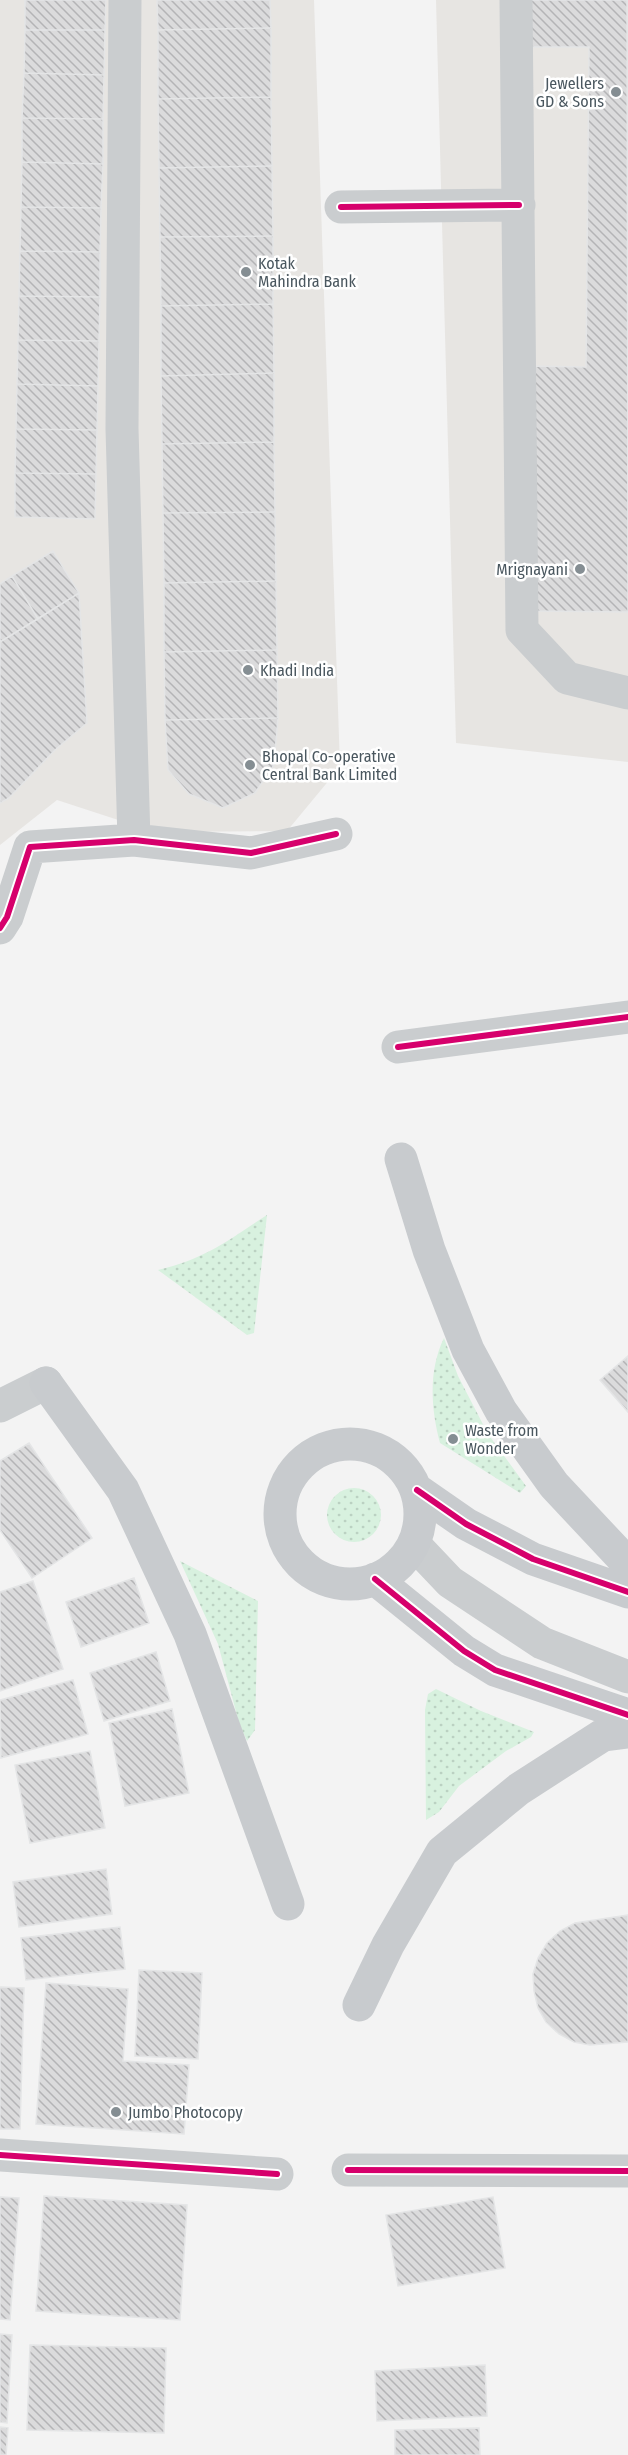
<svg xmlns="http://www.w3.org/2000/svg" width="628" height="2455" font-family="'Fira Sans Condensed',sans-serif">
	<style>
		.commercial { fill: #e7e5e2 }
		.grass { fill: url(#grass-dots) }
		.building { fill: url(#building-back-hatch); stroke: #e4e5e6; stroke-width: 1.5 }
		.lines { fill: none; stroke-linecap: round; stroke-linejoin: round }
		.minor { stroke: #cacdcf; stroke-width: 33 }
		.major { stroke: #c8cbce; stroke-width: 33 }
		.cycleway-casing { stroke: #fff; stroke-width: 10 }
		.cycleway { stroke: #d6006c; stroke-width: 6 }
		.poi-dot { fill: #858e93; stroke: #fff; stroke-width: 2 }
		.labels { text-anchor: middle; stroke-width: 5; stroke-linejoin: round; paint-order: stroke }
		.poi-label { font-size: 16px; fill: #4a575f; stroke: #fff; text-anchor: start }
	</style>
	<defs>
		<pattern id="grass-dots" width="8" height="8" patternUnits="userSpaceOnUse" patternTransform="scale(1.5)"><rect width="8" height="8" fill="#d8f1df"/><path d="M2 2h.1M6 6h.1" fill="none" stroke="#bbd1c2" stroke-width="1.8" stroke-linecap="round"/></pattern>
		<pattern id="building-back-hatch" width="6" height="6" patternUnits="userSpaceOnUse" patternTransform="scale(1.5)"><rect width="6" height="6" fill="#dbdbdc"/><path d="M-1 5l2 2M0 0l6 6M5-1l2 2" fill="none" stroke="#b4b4b6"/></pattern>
	</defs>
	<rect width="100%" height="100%" fill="#f3f3f3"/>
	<path class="commercial" d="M 0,0 L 314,0 L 340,767 L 287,831 L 155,832 L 57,800 L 0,845 Z
		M 436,0 L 628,0 L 628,762 L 456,743 Z"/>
	<path class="grass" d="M 267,1215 L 254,1333 L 247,1335 L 158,1270 C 205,1259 227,1241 267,1215 Z
		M 444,1338 L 458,1376 L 488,1434 L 526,1486 L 520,1493 L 440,1443 C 431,1409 428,1371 444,1338 Z
		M327 1515a27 27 0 1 1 54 0a27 27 0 1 1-54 0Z
		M 180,1561 L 258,1601 L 255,1730 L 247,1741 L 239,1723 L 218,1644 Z
		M 436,1689 L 481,1711 L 534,1732 L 531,1737 L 506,1751 L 459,1786 L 439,1812 L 426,1820 L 425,1710 L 428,1694 Z"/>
	<path class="building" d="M 25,0 L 106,0 L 105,30 L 25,30 Z
		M 157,0 L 270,0 L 271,28 L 158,30 Z
		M 525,0 L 627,0 L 628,612 L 528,611 L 531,366 L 586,367 L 589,47 L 525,47 Z
		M 271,28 L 271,97 L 158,99 L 158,30 Z
		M 25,30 L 105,30 L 104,75 L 24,73 Z
		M 24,73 L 104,75 L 103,119 L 22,118 Z
		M 271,97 L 272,166 L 159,168 L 158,99 Z
		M 22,118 L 103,119 L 103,164 L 22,162 Z
		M 22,162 L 103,164 L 101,208 L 21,207 Z
		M 272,166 L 273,236 L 160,237 L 159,168 Z
		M 21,207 L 101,208 L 100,252 L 20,251 Z
		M 273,236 L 273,304 L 161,306 L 160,237 Z
		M 20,251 L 100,252 L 100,297 L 19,296 Z
		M 19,296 L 100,297 L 99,341 L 18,340 Z
		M 273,304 L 274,373 L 161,376 L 161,306 Z
		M 18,340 L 99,341 L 98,386 L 17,384 Z
		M 274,373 L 274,442 L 162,444 L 161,376 Z
		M 17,384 L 98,386 L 97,430 L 16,429 Z
		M 16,429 L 97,430 L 96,474 L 15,473 Z
		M 274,442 L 275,512 L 163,513 L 162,444 Z
		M 15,473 L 96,474 L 95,519 L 15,517 Z
		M 275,512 L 276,581 L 164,583 L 163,513 Z
		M 53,551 L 79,593 L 38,619 L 12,576 Z
		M 12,576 L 38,619 L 0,642 L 0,584 Z
		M 276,581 L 277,650 L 164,652 L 164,583 Z
		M 79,593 L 87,723 L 55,750 L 9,798 L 0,803 L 0,642 Z
		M 277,650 L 278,718 L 165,720 L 164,652 Z
		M 278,718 L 274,765 L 255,793 L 223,808 L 189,794 L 168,770 L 165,720 Z
		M 628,1356 L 628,1412 L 600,1380 Z
		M 29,1443 L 92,1538 L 32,1578 L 0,1530 L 0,1461 Z
		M 134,1578 L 149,1623 L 81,1647 L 66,1602 Z
		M 33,1581 L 63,1669 L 0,1691 L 0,1592 Z
		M 156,1652 L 170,1701 L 104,1721 L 90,1673 Z
		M 73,1680 L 88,1734 L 1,1758 L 0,1700 Z
		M 172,1709 L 189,1793 L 125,1806 L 109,1723 Z
		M 90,1751 L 105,1828 L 30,1843 L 15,1765 Z
		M 106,1869 L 112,1914 L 19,1927 L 13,1882 Z
		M 628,1915 L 628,2042 L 590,2045 L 574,2042 L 559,2034 L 546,2022 L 538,2008 L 534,1991 L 533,1974 L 538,1958 L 547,1943 L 560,1931 L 575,1923 Z
		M 120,1927 L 125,1969 L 26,1980 L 21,1938 Z
		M 139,1970 L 202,1973 L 198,2059 L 135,2056 Z
		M 46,1983 L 128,1989 L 123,2061 L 189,2065 L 184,2134 L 36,2124 Z
		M 0,1987 L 24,1988 L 20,2129 L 0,2129 Z
		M 44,2196 L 187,2205 L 180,2320 L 36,2311 Z
		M 0,2197 L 19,2198 L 10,2320 L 0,2319 Z
		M 493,2197 L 505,2268 L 398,2286 L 386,2215 Z
		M 0,2334 L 12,2335 L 7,2423 L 0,2422 Z
		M 30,2345 L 166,2348 L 164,2433 L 27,2430 Z
		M 485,2365 L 487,2416 L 377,2421 L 375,2371 Z
		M 0,2427 L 8,2428 L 6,2455 L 0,2455 Z
		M 479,2428 L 480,2455 L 395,2455 L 395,2430 Z"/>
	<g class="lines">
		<path class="minor" d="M 125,0 L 122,429 L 134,840
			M 516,0 L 522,630 L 567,678 L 628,693
			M 341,207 L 519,205
			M 0,928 L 7,917 L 30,847 L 134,840 L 251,853 L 336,834
			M 398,1047 L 628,1017
			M 0,1406 L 46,1383
			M 414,1544 L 450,1582 L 542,1643 L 628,1677
			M 0,2155 L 277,2174
			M 348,2170 L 628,2171"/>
		<path class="major" d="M 401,1159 L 429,1250 L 468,1350 L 501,1411 L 554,1485 L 628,1564
			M 46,1383 L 123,1490 L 190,1634 L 288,1904
			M280 1514a70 70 0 1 1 140 0a70 70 0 1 1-140 0Z
			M 417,1490 L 466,1524 L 533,1559 L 628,1592
			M 375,1579 L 464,1651 L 495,1670 L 628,1715
			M 359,2005 L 388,1945 L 442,1852 L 519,1789 L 603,1735 L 628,1732"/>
		<defs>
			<path id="cycleway" d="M 341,207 L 519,205
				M 0,928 L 7,917 L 30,847 L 134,840 L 251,853 L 336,834
				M 398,1047 L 628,1017
				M 417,1490 L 466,1524 L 533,1559 L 628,1592
				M 375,1579 L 464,1651 L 495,1670 L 628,1715
				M 0,2155 L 277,2174
				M 348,2170 L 628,2171"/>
		</defs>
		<use href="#cycleway" class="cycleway-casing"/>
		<use href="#cycleway" class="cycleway"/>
	</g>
	<g class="poi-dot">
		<circle cx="616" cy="92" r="6"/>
		<circle cx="246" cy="272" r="6"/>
		<circle cx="580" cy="569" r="6"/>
		<circle cx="248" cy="670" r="6"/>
		<circle cx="250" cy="765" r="6"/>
		<circle cx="453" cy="1439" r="6"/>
		<circle cx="116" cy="2112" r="6"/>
	</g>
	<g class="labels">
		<g class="poi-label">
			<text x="604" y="89" text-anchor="end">Jewellers<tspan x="604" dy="18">GD &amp; Sons</tspan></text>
			<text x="258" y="269">Kotak<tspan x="258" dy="18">Mahindra Bank</tspan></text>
			<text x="568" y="575" text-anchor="end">Mrignayani</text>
			<text x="260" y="676">Khadi India</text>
			<text x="262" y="762">Bhopal Co-operative<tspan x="262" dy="18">Central Bank Limited</tspan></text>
			<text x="465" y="1436">Waste from<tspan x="465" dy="18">Wonder</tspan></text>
			<text x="128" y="2118">Jumbo Photocopy</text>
		</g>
	</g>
</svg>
